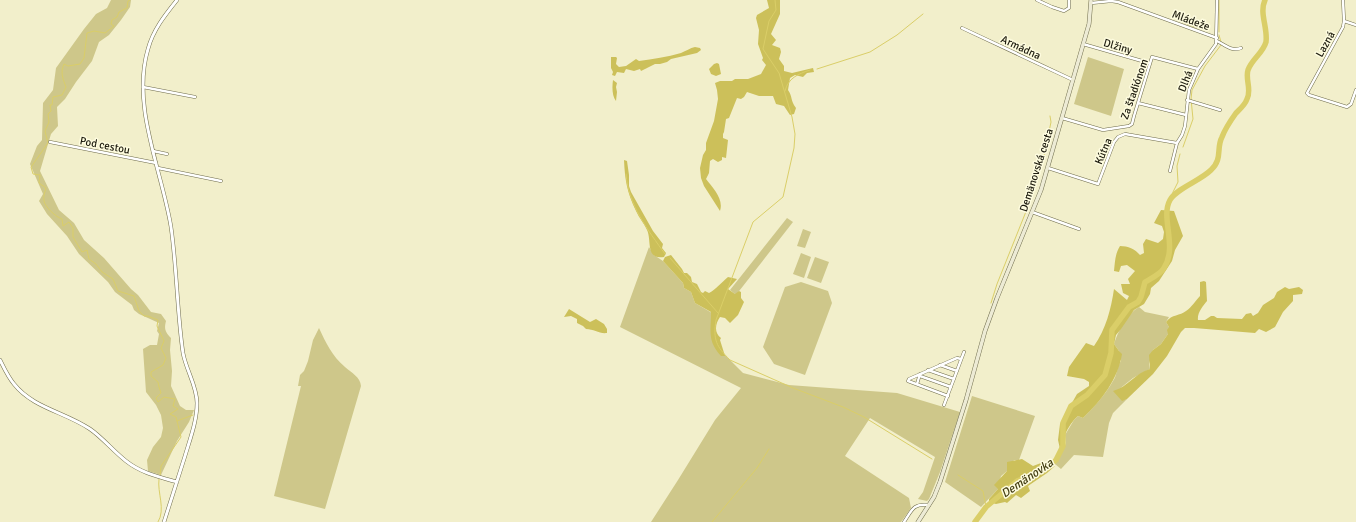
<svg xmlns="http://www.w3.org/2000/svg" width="1356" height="522" font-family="Signika,sans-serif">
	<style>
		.green { fill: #cec78a }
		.forest { fill: #ccc05a }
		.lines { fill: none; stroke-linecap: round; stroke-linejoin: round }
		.stream { stroke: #dace68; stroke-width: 1 }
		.river { stroke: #dace68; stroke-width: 5.5 }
		.minor-casing { stroke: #6f6c4c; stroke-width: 3.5 }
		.tertiary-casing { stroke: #6f6c4c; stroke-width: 4 }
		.secondary-casing { stroke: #6f6c4c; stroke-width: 4.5 }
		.minor { stroke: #fff; stroke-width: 2.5 }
		.tertiary { stroke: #fff; stroke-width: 3 }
		.secondary { stroke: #edebd5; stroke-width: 3.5 }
		.labels { text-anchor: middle; stroke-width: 3; stroke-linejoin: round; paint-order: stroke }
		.street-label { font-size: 11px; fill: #1d1b0e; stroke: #fefcdf }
		.water-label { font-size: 12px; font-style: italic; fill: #423d11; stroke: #fefcdf }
	</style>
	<rect width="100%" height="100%" fill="#f2efcb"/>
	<path class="green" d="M 111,0 L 131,0 L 130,7 L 121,20 L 109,35 L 99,42 L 92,61 L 76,82 L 65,99 L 57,107 L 58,126 L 51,134 L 40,171 L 59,210 L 74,223 L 84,240 L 104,258 L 131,289 L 138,295 L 151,312 L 161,314 L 166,321 C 164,329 165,332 171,338 L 170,350 L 172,371 L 171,386 L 180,406 L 186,410 L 194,410 L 189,422 L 177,441 L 161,475 L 148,471 L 147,460 L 153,447 L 161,437 L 163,428 L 161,415 L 156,405 L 146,392 L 143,349 L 150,345 L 157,345 L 159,334 L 157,331 L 159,323 L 139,314 L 134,310 L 132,305 L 115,292 L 108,282 L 79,254 L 67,236 L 47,214 L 39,201 L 43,194 L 30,164 L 37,146 L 42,140 L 43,103 L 53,90 L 56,68 L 84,29 L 96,14 L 107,8 Z
		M 1185,16 L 1200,21 L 1197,29 L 1182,23 Z
		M 1088,57 L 1124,69 L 1111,116 L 1074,104 Z
		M 787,218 L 793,222 L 736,295 L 730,290 Z
		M 803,229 L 811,232 L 805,248 L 797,246 Z
		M 649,247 L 654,255 L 663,261 L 683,283 L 684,288 L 691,292 L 695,303 L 712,313 L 716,346 L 743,373 L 789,385 L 897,393 L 960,412 L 940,472 L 929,499 L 927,501 L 918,499 L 923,492 L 935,457 L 870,418 L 845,456 L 909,498 L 911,508 L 901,522 L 651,522 L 678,480 L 715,420 L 741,388 L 620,327 Z
		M 801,253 L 811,257 L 804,278 L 793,274 Z
		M 815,257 L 829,262 L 821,283 L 807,278 Z
		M 801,282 L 828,291 L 832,303 L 805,375 L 774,364 L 763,347 L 785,287 Z
		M 1139,307 L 1145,312 L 1169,317 L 1166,322 L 1169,327 L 1168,334 L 1161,344 L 1153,350 L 1149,364 L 1150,369 L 1133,378 L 1118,390 L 1122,400 L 1127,399 L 1113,413 L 1109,423 L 1103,457 L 1074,455 L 1061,469 L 1055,464 L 1064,448 L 1066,443 L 1065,435 L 1074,420 L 1078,416 L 1083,418 C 1094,407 1105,395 1113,381 C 1117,375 1117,367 1121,361 L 1119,351 L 1114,344 C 1118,331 1127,314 1139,307 Z
		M 319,328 C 326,343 332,356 345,367 C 352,373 360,377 361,386 L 325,509 L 274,496 L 301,386 L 298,386 L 300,375 L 304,371 L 308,361 L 313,340 Z
		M 972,396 L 1035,416 L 1019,460 L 1014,460 L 1007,471 L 1001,476 L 998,489 L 981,507 L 945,482 Z"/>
	<path class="forest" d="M 767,0 L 780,0 L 780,14 L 771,34 L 776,40 L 772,45 L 780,48 L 781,52 L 779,59 L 784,66 L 784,71 L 792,73 L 813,68 L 814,72 L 807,73 L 803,77 L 795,75 L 790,78 L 788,90 C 793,97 790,100 796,108 L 794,114 L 790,115 L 784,106 L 776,104 L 773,96 L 759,96 L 747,92 L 744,97 L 741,99 L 737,98 L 729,118 L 726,119 L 724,132 L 723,134 L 723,138 L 728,140 L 726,158 L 722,157 L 722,160 L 718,162 L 713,159 L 710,161 L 709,173 L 706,179 C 713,188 724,199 720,211 L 704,186 L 701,178 L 700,168 L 703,155 L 706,150 L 706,143 L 714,121 L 718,99 L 717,90 L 715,83 L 720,81 L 732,81 L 735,79 L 748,79 L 761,74 L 766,65 L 762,60 L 763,58 L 758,44 L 759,30 L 756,18 L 757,15 L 769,8 Z
		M 695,47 L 700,48 L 701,50 L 697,53 L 671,59 L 667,62 L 660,64 L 655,64 L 641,71 L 640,69 L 634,71 L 626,69 L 624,73 L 617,72 L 615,76 L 612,75 L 613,72 L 611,68 L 611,57 L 616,57 L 617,58 L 616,64 L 619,67 L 626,66 L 636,59 L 639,61 C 653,59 667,57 681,53 C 686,51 690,48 695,47 Z
		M 717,63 L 719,64 L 721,74 L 716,76 L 711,74 L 709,69 L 714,64 Z
		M 613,80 L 617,83 L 616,87 L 617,92 L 616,101 C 612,96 612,87 613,80 Z
		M 624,160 L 627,161 L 629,175 L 629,186 L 631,192 L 653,231 L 663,244 L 662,248 L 666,253 L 664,257 C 645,260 652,240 647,230 C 644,223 639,218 636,211 C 627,192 625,181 624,160 Z
		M 1161,210 L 1174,211 L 1183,236 L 1175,250 L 1172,261 L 1159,281 L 1151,288 L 1150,294 L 1144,304 L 1134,310 L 1121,329 L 1116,335 L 1114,344 L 1119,351 L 1122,354 C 1118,379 1102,400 1083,418 L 1078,416 C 1073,420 1067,429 1065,435 C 1064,439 1065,443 1064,448 L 1060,449 L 1058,440 L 1060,424 L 1077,394 L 1089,386 L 1089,382 L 1084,379 L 1067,376 L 1069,367 L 1086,343 L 1094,346 C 1106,329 1111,309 1114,289 L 1127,300 L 1129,296 L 1123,293 L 1121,284 L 1130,284 L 1128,279 L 1135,271 L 1127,265 L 1121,266 L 1119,272 L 1114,271 C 1115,262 1115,254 1120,246 C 1128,246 1135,249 1140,255 L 1144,253 L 1143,244 L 1146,239 L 1158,243 L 1163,239 L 1164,232 L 1162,226 L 1154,223 Z
		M 671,255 L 682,269 L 684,273 L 687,273 L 691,277 L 692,282 L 697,284 L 701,292 L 703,293 L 705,291 L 709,293 C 715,290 722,282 728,277 L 737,279 L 728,289 L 735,294 L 739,291 L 741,292 L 741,298 L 744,302 L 738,315 L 730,323 L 725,318 L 720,317 C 715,324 714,333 721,338 L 720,340 L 725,356 L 721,356 C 707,341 711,331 711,312 L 695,303 L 691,292 L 684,288 L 683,283 L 663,261 L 665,257 Z
		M 1204,281 L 1206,282 L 1207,301 C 1203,306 1197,313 1198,320 L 1205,320 L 1211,316 L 1214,316 L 1217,318 L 1242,319 L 1246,314 L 1251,313 L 1253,316 L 1258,313 L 1263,305 L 1274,298 L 1277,292 L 1285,287 L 1289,289 L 1299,287 L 1303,290 L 1302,294 L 1293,295 L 1293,301 L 1283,312 L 1275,327 L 1266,332 L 1259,329 L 1255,333 L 1194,328 L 1185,328 L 1181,332 L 1167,356 L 1153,374 L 1127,399 L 1122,401 L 1113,391 C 1128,387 1135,373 1150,369 L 1149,355 L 1153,350 L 1161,344 L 1168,334 L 1167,330 L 1169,327 L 1166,322 C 1172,314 1180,316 1186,311 C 1192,307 1195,301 1200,296 L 1200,282 Z
		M 569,309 L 590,322 L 596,319 L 604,324 L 607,329 L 607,333 C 599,334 594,329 586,329 L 583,326 L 577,323 L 577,319 L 571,316 L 564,317 Z
		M 1022,459 L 1033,466 L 1041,463 L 1049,467 L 1053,465 L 1055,466 L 1047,473 L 1028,486 L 1030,491 L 1021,498 L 1016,495 L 1007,503 L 1005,502 L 996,504 L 989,502 L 989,499 L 998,489 L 994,485 L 1007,471 L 1007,462 Z"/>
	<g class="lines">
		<path class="stream" d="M 130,0 L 128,1 L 127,8 L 119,12 L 117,17 L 112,20 L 111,24 L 114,26 L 105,33 L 94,31 L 87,33 L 84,58 L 80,64 L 68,66 L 64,64 C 60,73 63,79 66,87 L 62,95 L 53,97 L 52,105 L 50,105 L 51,111 L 48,114 L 49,122 L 45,131 L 48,143 L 31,167 L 33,174 L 40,175 L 39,183 L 46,188 C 45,192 43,196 44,201 C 45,207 56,217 62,219 L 63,226 L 69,222 L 73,228 L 73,237 L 82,252 L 87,250 L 89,259 L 96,264 L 102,272 L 113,279 L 118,291 L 134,296 L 139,311 L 144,316 L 148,316 L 158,320 L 157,326 L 164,341 L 161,348 L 166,358 L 163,365 L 151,372 L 151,376 L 158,382 L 159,387 L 161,393 L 156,398 L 158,402 L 164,397 L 175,399 L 173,406 L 178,409 L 170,414 L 176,417 L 181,437 L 161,466 L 160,476
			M 775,0 L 776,10 L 769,21 L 763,49 L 779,73 L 792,117 L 795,134 L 794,148 L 783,197 L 753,222 L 716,320 C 713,340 716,346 730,360 L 793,388 L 843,407 L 864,417 L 932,459
			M 1219,32 L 1219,0
			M 1219,35 L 1221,42
			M 817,69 L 870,52 L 897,35 L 923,14
			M 785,91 C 788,78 798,74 810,70
			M 1183,147 L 1193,119 L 1191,99 L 1192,90 L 1205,66 L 1221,45
			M 626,174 C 628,205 648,230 665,254
			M 1172,197 L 1173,192 L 1178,182 L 1177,166 L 1180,154
			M 670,258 L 718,313
			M 991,303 L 997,284 L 1033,194 L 1044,156 L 1051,122 L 1050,116
			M 177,421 L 193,415
			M 958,475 L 983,491 L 986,507
			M 158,522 C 166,509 157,493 159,479
			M 712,522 L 757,468 L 769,449"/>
		<path class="river" d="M 975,522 L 986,507 L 1017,481 L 1044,470 L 1056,460 L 1063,446 L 1063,423 L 1071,406 L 1087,395 L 1105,375 L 1111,353 L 1112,330 L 1129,307 L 1138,302 L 1141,297 L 1145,282 C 1150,279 1161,274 1164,268 C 1178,246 1160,218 1170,200 C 1177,188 1200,181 1211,170 C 1223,159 1216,148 1222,137 C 1225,129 1231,120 1236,113 C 1240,109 1245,105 1247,99 C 1252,90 1245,79 1248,70 C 1252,59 1263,53 1266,42 C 1268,28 1259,13 1265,0"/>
		<defs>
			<path id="minor" d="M 1037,0 L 1052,7 L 1064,11 L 1069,8 L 1069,0
				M 1343,0 L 1344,21 L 1343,27 L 1307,93 L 1309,95 L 1347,107 L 1351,104 L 1356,90
				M 1091,3 L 1111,1 L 1118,2 L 1217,38
				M 1344,21 L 1356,25
				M 962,28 L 1073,80
				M 1217,41 C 1225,45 1232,52 1241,48
				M 1083,44 L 1149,63
				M 143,87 L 195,97
				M 1187,100 L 1220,110
				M 1138,103 L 1186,115
				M 1062,118 L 1103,130 L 1129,126 L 1132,124 L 1134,116 L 1152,57 L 1198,69
				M 50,142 L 156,163
				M 153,151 L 167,154
				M 158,168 L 221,181
				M 1048,168 L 1098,184 L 1114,142 L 1118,137 L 1125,134 L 1177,143
				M 1170,171 L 1177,143 L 1182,135 L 1185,126 L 1189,90 L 1198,69 L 1216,44 L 1217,0
				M 1032,212 L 1079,229
				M 940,365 L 957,371
				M 928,370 L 954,379
				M 920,376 L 951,387
				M 917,384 L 920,374
				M 948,396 L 908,381 L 909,379 L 957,358 L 961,359
				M 944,405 L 964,352
				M 904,522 C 912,510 913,503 929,505"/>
			<path id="tertiary" d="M 0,360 C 4,368 8,377 14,384 C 33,408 65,412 90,429 C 103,438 113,451 126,461 C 141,473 159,477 177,482
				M 164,522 C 171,500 178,478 185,456 C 190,439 197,421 197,403 C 197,386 186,370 183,353 C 177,312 177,269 171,227 C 162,171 131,106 148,49 C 153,30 165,15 177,0"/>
			<path id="secondary" d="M 918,522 L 934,497 L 940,482 L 966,400 L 985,331 L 997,298 L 1041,190 L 1089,24 L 1091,0"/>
		</defs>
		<use href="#minor" class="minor-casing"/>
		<use href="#tertiary" class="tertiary-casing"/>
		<use href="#secondary" class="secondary-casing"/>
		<use href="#minor" class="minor"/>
		<use href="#tertiary" class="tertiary"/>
		<use href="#secondary" class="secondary"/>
	</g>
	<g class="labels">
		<g class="street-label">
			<text transform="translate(1191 20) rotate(20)" y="4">Mládeže</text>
			<text transform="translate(1325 44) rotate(-61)" y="4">Lazná</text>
			<text transform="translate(1118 46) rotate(16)" y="4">Dlžiny</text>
			<text transform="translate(1021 47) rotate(25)" y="4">Armádna</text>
			<text transform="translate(1185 81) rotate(-69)" y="4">Dlhá</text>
			<text transform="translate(1134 89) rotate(-71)" y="4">Za štadiónom</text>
			<text transform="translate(105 145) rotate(11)" y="4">Pod cestou</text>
			<text transform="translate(1103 151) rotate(-67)" y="4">Kútna</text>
			<text transform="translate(1036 170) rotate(-72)" y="4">Demänovská cesta</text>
		</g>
		<g class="water-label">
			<text transform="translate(1027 478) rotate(-34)" y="4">Demänovka</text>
		</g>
	</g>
</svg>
